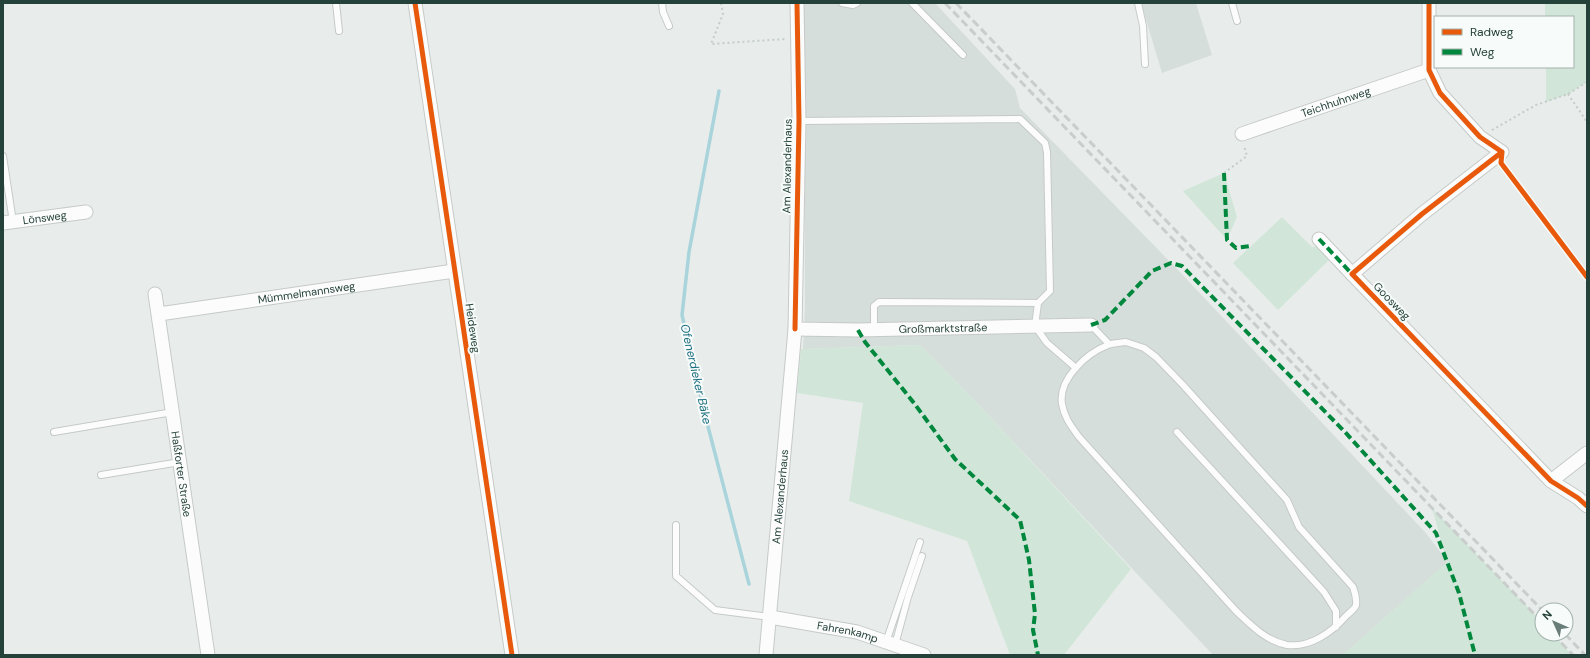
<svg xmlns="http://www.w3.org/2000/svg" width="1590" height="658" font-family="'DM Sans',sans-serif">
	<style>
		.built { fill: #d6dedb }
		.green { fill: #d1e6d8 }
		.lines { fill: none; stroke-linecap: round; stroke-linejoin: round }
		.stream { stroke: #a9d4db; stroke-width: 3.5 }
		.service-casing { stroke: #c5cac8; stroke-width: 8 }
		.minor-casing { stroke: #c5cac8; stroke-width: 15 }
		.path { stroke: #c3ccca; stroke-width: 2; stroke-dasharray: 2 3; stroke-linecap: butt }
		.service { stroke: #fcfcfc; stroke-width: 6 }
		.minor { stroke: #fcfcfc; stroke-width: 13 }
		.rail { stroke: #c9cdcc; stroke-width: 3; stroke-dasharray: 8 4; stroke-linecap: butt }
		.quiet { stroke: #00873e; stroke-width: 4; stroke-dasharray: 8 4; stroke-linecap: butt }
		.cycleway-casing { stroke: #f7fbf9; stroke-width: 8 }
		.cycleway { stroke: #e8590c; stroke-width: 5 }
		.labels { text-anchor: middle; stroke-width: 4; stroke-linejoin: round; paint-order: stroke }
		.street-label { font-size: 11px; fill: #24423a; stroke: #f7fbf9 }
		.water-label { font-size: 12px; font-style: italic; fill: #1c6f80; stroke: #f7fbf9 }
	</style>
	<rect width="100%" height="100%" fill="#e8edeb"/>
	<path class="built" d="M 804,3 L 935,3 L 1015,89 L 1020,108 L 1178,270 L 1425,532 L 1448,562 L 1343,655 L 1213,655 L 974,400 L 920,345 L 803,349 L 805,307 Z
		M 1141,3 L 1196,3 L 1212,55 L 1162,73 Z"/>
	<path class="green" d="M 1545,3 L 1587,3 L 1587,82 L 1568,94 L 1546,102 L 1546,67 L 1573,67 L 1573,17 L 1545,17 Z
		M 1224,173 L 1237,217 L 1227,240 L 1183,191 Z
		M 1282,217 L 1312,247 L 1325,245 L 1334,255 L 1278,310 L 1233,263 Z
		M 920,345 L 974,400 L 1131,569 L 1064,655 L 1010,655 L 967,541 L 849,501 L 863,403 L 797,393 L 801,349 Z
		M 1432,508 L 1542,622 L 1542,634 L 1553,634 L 1572,655 L 1343,655 L 1447,562 Z"/>
	<g class="lines">
		<path class="stream" d="M 719,91 L 689,252 L 682,315 L 705,415 L 749,584"/>
		<defs>
			<path id="service" d="M 336,3 L 339,31
				M 662,3 L 663,12 L 669,26
				M 842,3 L 853,5 L 857,3
				M 912,3 L 963,55
				M 1138,3 L 1143,26 L 1145,64
				M 1232,3 L 1237,21
				M 799,121 L 1020,119 L 1045,143 L 1047,152 L 1050,291 L 1038,303 L 879,302 L 874,306 L 874,330
				M 3,156 L 13,222
				M 1038,303 L 1035,326 L 1047,343 L 1076,368
				M 1091,325 L 1109,344
				M 1126,342 L 1144,348 L 1156,357 L 1183,385 L 1287,500 L 1299,527 L 1353,587 C 1355,593 1357,598 1356,605 C 1355,609 1349,613 1346,616 C 1332,632 1310,648 1287,645 C 1266,641 1251,625 1236,611 L 1079,437 C 1071,426 1064,417 1062,404 C 1058,379 1087,353 1108,345 C 1113,343 1120,343 1126,342 Z
				M 54,432 L 173,412
				M 1177,432 L 1324,592 L 1336,611 L 1336,627
				M 101,475 L 180,462
				M 676,525 L 676,576 L 715,610 L 770,617
				M 886,642 L 920,542
				M 895,645 L 908,597 L 922,556"/>
			<g id="minor">
				<path d="M 415,3 L 512,655"/>
				<path d="M 1429,3 L 1429,70 L 1440,93 L 1480,137 L 1502,152 L 1422,214 L 1352,274 L 1551,481 L 1578,498 L 1587,506"/>
				<path id="s1" d="M 1242,134 L 1429,70"/>
				<path id="s2" d="M 3,223 L 86,212"/>
				<path d="M 1319,239 L 1352,274"/>
				<path id="s3" d="M 155,294 L 208,655"/>
				<path id="s4" d="M 159,314 L 454,271"/>
				<path id="s5" d="M 795,329 L 858,330 L 1091,325"/>
				<path d="M 1551,481 L 1587,453"/>
				<path id="s6" d="M 770,617 L 857,632 L 924,655"/>
				<path id="s7" d="M 766,655 L 795,329 L 799,121 L 797,3"/>
			</g>
		</defs>
		<use href="#service" class="service-casing"/>
		<use href="#minor" class="minor-casing"/>
		<path class="path" d="M 721,3 L 723,14 L 711,44 L 785,39
			M 1568,94 L 1587,122
			M 1492,130 L 1536,105 L 1568,94 L 1587,82
			M 1224,173 L 1247,156 L 1244,146"/>
		<use href="#service" class="service"/>
		<use href="#minor" class="minor"/>
		<path class="rail" d="M 945,3 L 1542,622
			M 956,3 L 1542,610
			M 1553,634 L 1573,655
			M 1565,634 L 1585,655"/>
		<path class="quiet" d="M 1224,173 L 1227,240 L 1236,248 L 1250,246
			M 1319,239 L 1352,274
			M 1091,325 L 1105,320 L 1152,271 L 1171,263 L 1182,266 L 1345,432 L 1436,533 L 1459,593 L 1475,655
			M 858,330 L 865,342 L 914,403 L 955,459 L 1020,520 L 1029,560 L 1035,614 L 1033,630 L 1038,655"/>
		<defs>
			<path id="cycleway" d="M 415,3 L 512,655
				M 1429,3 L 1429,70 L 1440,93 L 1480,137 L 1502,152
				M 1502,152 L 1422,214 L 1352,274 L 1551,481 L 1578,498 L 1587,506
				M 1502,152 L 1501,163 L 1587,277
				M 795,329 L 799,121 L 797,3"/>
		</defs>
		<use href="#cycleway" class="cycleway-casing"/>
		<use href="#cycleway" class="cycleway"/>
	</g>
	<g class="labels">
		<g class="street-label">
			<text dy="4" stroke="none"><textPath href="#s1" startOffset="99">Teichhuhnweg</textPath></text>
			<text transform="translate(787 166) rotate(-89)" y="4">Am Alexanderhaus</text>
			<text dy="4" stroke="none"><textPath href="#s2" startOffset="42">Lönsweg</textPath></text>
			<text dy="4" stroke="none"><textPath href="#s4" startOffset="149">Mümmelmannsweg</textPath></text>
			<text transform="translate(1392 301) rotate(46)" y="4">Goosweg</text>
			<text transform="translate(473 328) rotate(82)" y="4">Heideweg</text>
			<text dy="4" stroke="none"><textPath href="#s5" startOffset="148">Großmarktstraße</textPath></text>
			<text dy="4" stroke="none"><textPath href="#s3" startOffset="182">Haßforter Straße</textPath></text>
			<text dy="4" stroke="none"><textPath href="#s7" startOffset="159">Am Alexanderhaus</textPath></text>
			<text dy="4" stroke="none"><textPath href="#s6" startOffset="79">Fahrenkamp</textPath></text>
		</g>
		<g class="water-label">
			<text transform="translate(696 374) rotate(77)" y="4">Ofenerdieker Bäke</text>
		</g>
	</g>
	<rect width="1590" height="658" fill="none" stroke="#24423a" stroke-width="8"/>
	<rect x="1434" y="16" width="140" height="52" fill="#f7fbf9" stroke="#a3b1ad"/>
	<rect x="1442" y="29" width="20" height="6" fill="#e8590c" stroke="#a3b1ad"/>
	<text x="1470" y="36" font-size="12" fill="#24423a">Radweg</text>
	<rect x="1442" y="49" width="20" height="6" fill="#00873e" stroke="#a3b1ad"/>
	<text x="1470" y="56" font-size="12" fill="#24423a">Weg</text>
	<g transform="translate(1554 622) rotate(315)"><circle r="19" fill="#f7fbf9" stroke="#a3b1ad"/>
	<path d="M0-3L7 15L0 10L-7 15Z" fill="#697e78"/>
	<text y="-6" font-size="11" font-weight="bold" text-anchor="middle" fill="#24423a">N</text>
	</g>
</svg>
